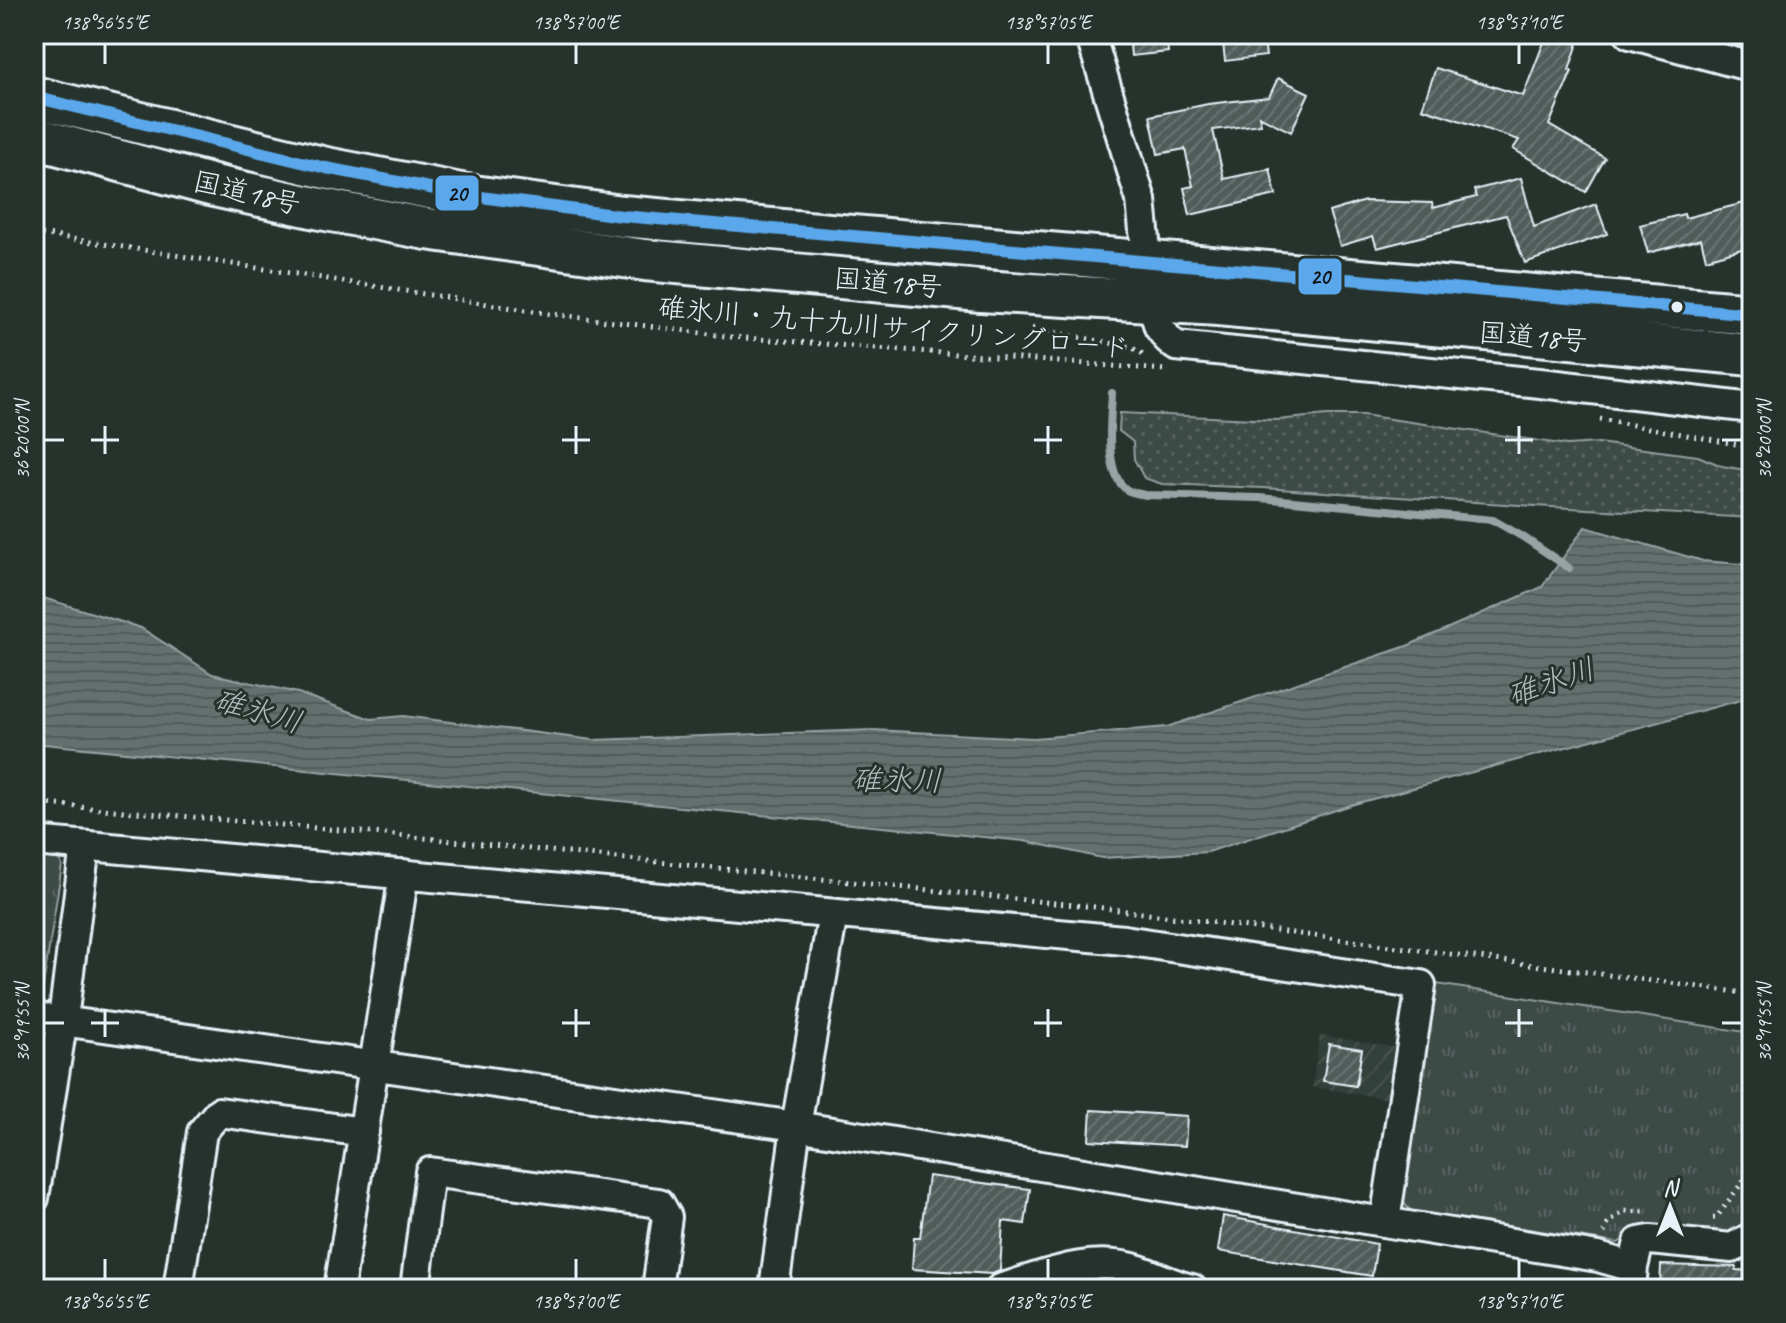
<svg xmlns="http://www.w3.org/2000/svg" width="1786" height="1323" font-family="Caveat,'Klee One',sans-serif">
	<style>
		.industrial { fill: url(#industrial-furrows) }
		.grass { fill: url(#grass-dots); stroke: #939ea0; stroke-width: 2 }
		.park { fill: url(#park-tufts); stroke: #939ea0; stroke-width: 2 }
		.water { fill: url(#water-rules); stroke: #98a3a5; stroke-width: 2 }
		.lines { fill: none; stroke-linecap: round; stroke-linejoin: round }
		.stream { stroke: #98a3a5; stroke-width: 8 }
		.building { fill: url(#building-hatch); stroke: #e8f1f8; stroke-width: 2 }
		.minor-casing { stroke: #e8f1f8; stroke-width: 34 }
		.highway-casing { stroke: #e8f1f8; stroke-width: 46 }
		.path { stroke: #e8f1f8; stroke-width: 5; stroke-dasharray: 2 6; stroke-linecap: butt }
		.minor { stroke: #26332d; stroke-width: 28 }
		.highway { stroke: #26332d; stroke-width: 40 }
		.bus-1-casing { stroke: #26332d; stroke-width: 18 }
		.bus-1 { stroke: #5aa8eb; stroke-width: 12 }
		.ticks { fill: none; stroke: #e8f1f8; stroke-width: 3 }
		.bus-dot { fill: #e8f1f8; stroke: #26332d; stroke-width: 3 }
		.labels { text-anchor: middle; stroke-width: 6; stroke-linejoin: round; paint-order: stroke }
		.street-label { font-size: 28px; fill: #e8f1f8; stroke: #26332d }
		.water-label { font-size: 30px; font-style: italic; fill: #b3bdc0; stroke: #26332d }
		.line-badge { stroke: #26332d; stroke-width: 3 }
		.pale-badge-label { font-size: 22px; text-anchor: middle; font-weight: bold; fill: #111 }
		.neatline { fill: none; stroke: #e8f1f8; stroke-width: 3 }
		.ticks-label { font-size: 20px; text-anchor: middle; fill: #e8f1f8 }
	</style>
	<defs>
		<pattern id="industrial-furrows" width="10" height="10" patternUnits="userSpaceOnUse" patternTransform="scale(2)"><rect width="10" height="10" fill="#333f3a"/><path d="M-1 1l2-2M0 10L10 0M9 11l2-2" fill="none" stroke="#47524e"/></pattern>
		<pattern id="grass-dots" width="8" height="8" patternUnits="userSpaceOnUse" patternTransform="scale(2)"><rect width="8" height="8" fill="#3e4b47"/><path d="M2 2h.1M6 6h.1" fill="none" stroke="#5a6562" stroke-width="1.8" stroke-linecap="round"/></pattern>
		<pattern id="park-tufts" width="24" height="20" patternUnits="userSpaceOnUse" patternTransform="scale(2)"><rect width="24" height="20" fill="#3e4b47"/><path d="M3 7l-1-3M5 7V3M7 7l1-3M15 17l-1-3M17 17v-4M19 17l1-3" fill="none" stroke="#5a6562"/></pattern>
		<pattern id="water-rules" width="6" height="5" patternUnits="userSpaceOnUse" patternTransform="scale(2)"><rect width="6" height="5" fill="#636f6d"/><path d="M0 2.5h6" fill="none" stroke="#535a5a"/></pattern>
		<pattern id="building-hatch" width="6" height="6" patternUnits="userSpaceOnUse" patternTransform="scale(2)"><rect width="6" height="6" fill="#505c59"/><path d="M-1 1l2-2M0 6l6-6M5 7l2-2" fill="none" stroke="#697472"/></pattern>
	</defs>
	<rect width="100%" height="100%" fill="#26332d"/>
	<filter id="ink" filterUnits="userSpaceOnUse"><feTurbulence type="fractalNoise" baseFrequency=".0125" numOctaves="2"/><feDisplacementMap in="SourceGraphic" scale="16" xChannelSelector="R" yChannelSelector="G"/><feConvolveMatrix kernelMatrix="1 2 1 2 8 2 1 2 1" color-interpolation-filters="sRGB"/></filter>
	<g filter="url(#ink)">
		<path class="industrial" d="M 1320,1035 L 1404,1049 L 1396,1100 L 1312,1087 Z"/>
		<path class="grass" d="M 1120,413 L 1277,420 L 1327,415 L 1363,415 L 1567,445 L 1598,443 L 1698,456 L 1722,466 L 1752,471 L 1752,518 L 1551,507 L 1263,488 L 1162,484 L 1144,478 L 1134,459 L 1133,442 L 1119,431 Z"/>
		<path class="park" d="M 34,849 L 54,850 L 62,865 L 42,993 L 34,1006 Z
			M 1430,983 L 1752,1033 L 1752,1228 L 1732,1242 L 1637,1229 L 1618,1243 L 1411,1211 L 1400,1199 Z"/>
		<path class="water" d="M 1585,527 L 1703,561 L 1752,565 L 1752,697 L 1354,804 L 1208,852 L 1102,858 L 1024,841 L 34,743 L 34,595 L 141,628 L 212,674 L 298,693 L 371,719 L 403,716 L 593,740 L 873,730 L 1034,738 L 1167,727 L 1407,646 L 1542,587 Z"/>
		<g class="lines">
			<path class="stream" d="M 1112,393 C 1111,419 1103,473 1127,490 C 1132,493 1140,494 1146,495 L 1260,498 L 1493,520 L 1523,537 L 1569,568"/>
		</g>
		<path class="building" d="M 1129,34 L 1166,34 L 1168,52 L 1131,56 Z
			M 1222,34 L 1263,34 L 1266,56 L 1225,61 Z
			M 1547,34 L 1581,34 L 1569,70 L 1572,71 L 1549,125 L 1605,158 L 1586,192 L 1513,149 L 1519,140 L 1422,108 L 1436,68 L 1523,96 Z
			M 1278,78 L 1309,93 L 1291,132 L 1259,116 L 1261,124 L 1213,130 L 1224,179 L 1270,169 L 1276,195 L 1190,215 L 1184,188 L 1193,186 L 1185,149 L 1158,154 L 1150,116 L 1208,104 L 1269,97 Z
			M 1521,178 L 1534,227 L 1596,204 L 1607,234 L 1525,263 L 1506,215 L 1377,248 L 1373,236 L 1340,246 L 1329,212 L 1365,201 L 1432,203 L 1433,208 L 1476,197 L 1474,190 Z
			M 1752,201 L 1752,246 L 1706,259 L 1701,239 L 1648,253 L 1640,225 L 1684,214 L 1685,218 Z
			M 1329,1044 L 1362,1049 L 1356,1086 L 1323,1081 Z
			M 1091,1110 L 1187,1116 L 1185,1146 L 1089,1140 Z
			M 928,1176 L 1030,1189 L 1025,1224 L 1003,1221 L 1000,1271 L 992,1274 L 912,1269 L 914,1238 L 920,1238 Z
			M 1223,1216 L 1377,1244 L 1372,1276 L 1218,1251 Z
			M 1661,1265 L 1736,1267 L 1736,1270 L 1752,1271 L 1752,1289 L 1660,1289 Z"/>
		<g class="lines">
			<defs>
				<path id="minor" d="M 1090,34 L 1141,200 L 1151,301 L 1159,327 L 1168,339 L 1176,346 L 1549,384 L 1752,408
					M 1630,34 L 1752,67
					M 34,841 L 1124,940 L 1421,985 L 1385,1221
					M 34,1017 L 796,1126 L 1598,1257 L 1633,1267 L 1631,1289
					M 34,1198 L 63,1019 L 85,846
					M 1633,1267 L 1639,1242 L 1650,1240 L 1732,1248 L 1752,1237
					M 178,1289 L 202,1132 L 219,1112 L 364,1132
					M 339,1289 L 404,874
					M 415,1289 L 430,1172 L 659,1203 L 667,1217 L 657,1289
					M 774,1289 L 796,1126 L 833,914
					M 1000,1289 C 1045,1275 1091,1254 1139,1270 C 1157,1276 1173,1285 1192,1289"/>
				<path id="highway" d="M 34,97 L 326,168 L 466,195 L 622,216 L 1752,314
					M 34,138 L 214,186 L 321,209 L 427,229 L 645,260 L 981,291 L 1218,305 L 1752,355"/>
			</defs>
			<use href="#minor" class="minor-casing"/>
			<use href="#highway" class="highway-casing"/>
			<path class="path" d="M 34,233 L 552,314 L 733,337 L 1165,370
				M 1032,328 L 1131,347 L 1145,355
				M 1600,419 L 1752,447
				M 34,803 L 395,835 L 1104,908 L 1752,994
				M 1713,1218 L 1716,1218 L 1752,1169
				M 1604,1233 L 1608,1224 L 1624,1211 L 1648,1212"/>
			<use href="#minor" class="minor"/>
			<use href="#highway" class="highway"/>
			<defs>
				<path id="bus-1" d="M 34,97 L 326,168 L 466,195 L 622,216 L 1752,314"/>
			</defs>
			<use href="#bus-1" class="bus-1-casing"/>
			<use href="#bus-1" class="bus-1"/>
		</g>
	</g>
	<path class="ticks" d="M 105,44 L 105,64M 576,44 L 576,64M 1048,44 L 1048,64M 1519,44 L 1519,64M 105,426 L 105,454M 576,426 L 576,454M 1048,426 L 1048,454M 1519,426 L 1519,454M 44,440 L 64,440M 91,440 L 119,440M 562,440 L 590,440M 1034,440 L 1062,440M 1505,440 L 1533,440M 1722,440 L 1742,440M 105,1009 L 105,1037M 576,1009 L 576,1037M 1048,1009 L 1048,1037M 1519,1009 L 1519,1037M 44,1023 L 64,1023M 91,1023 L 119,1023M 562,1023 L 590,1023M 1034,1023 L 1062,1023M 1505,1023 L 1533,1023M 1722,1023 L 1742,1023M 105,1259 L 105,1279M 576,1259 L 576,1279M 1048,1259 L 1048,1279M 1519,1259 L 1519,1279"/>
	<circle class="bus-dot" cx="1677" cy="307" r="7"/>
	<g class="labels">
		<g class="street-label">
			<text transform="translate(247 192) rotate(13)" y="10">国道18号</text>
			<text transform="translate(888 282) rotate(5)" y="10">国道18号</text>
			<text transform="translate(894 327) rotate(5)" y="10">碓氷川・九十九川サイクリングロード</text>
			<text transform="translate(1533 336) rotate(5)" y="10">国道18号</text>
		</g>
		<g class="water-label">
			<text transform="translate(1551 682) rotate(-19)" y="10">碓氷川</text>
			<text transform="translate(258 711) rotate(16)" y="10">碓氷川</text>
			<text transform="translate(897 780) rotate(1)" y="10">碓氷川</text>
		</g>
	</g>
	<g class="line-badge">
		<rect x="434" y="174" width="46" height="38" rx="8" fill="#5aa8eb"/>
		<rect x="1297" y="257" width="46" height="39" rx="8" fill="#5aa8eb"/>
	</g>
	<g class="pale-badge-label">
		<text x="457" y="201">20</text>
		<text x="1320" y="284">20</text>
	</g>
	<rect width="1786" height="1323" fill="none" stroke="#26332d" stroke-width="88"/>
	<g transform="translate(1670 1207)" stroke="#26332d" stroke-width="6" paint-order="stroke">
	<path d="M0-6L14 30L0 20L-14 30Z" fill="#e8f1f8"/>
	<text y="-12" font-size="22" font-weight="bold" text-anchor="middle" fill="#e8f1f8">N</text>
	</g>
	<rect x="44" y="44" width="1698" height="1235" class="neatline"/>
	<g class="ticks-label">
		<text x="105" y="29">138°56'55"E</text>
		<text x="576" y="29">138°57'00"E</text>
		<text x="1048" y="29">138°57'05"E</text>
		<text x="1519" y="29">138°57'10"E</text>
		<text transform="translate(22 440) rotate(-90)" y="7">36°20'00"N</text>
		<text transform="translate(1764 440) rotate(-90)" y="7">36°20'00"N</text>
		<text transform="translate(22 1023) rotate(-90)" y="7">36°19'55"N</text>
		<text transform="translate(1764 1023) rotate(-90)" y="7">36°19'55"N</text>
		<text x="105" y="1308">138°56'55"E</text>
		<text x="576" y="1308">138°57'00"E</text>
		<text x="1048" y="1308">138°57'05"E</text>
		<text x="1519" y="1308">138°57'10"E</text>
	</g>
</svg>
